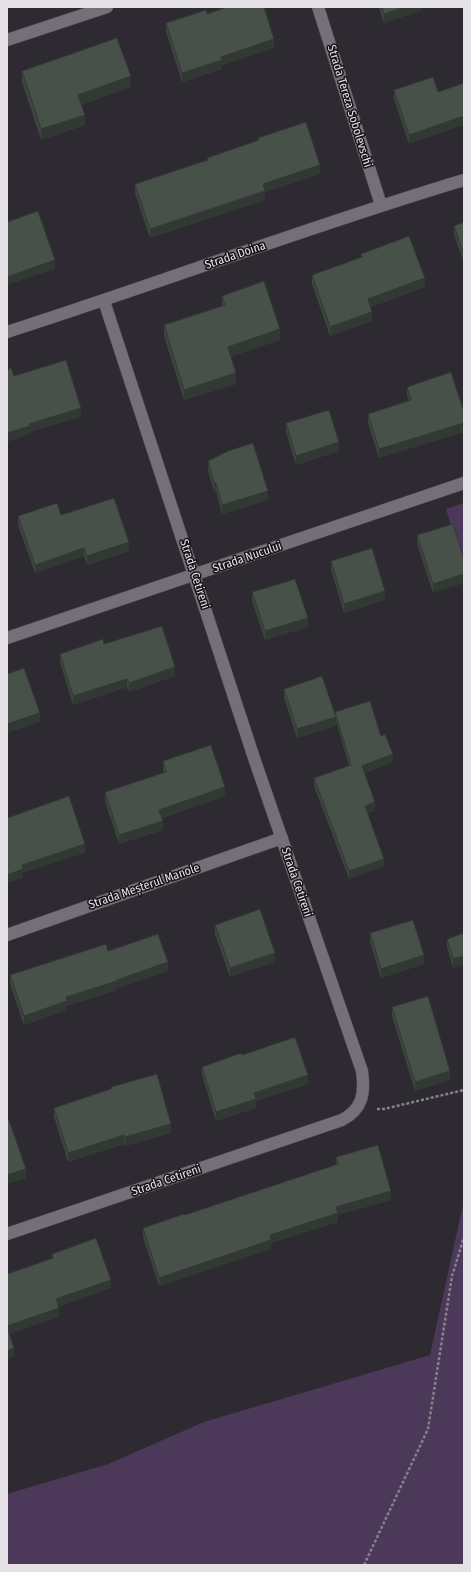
<svg xmlns="http://www.w3.org/2000/svg" width="471" height="1572" font-family="'Fira Sans Condensed',sans-serif">
	<style>
		.green { fill: #4c3959 }
		.lines { fill: none; stroke-linecap: round; stroke-linejoin: round }
		.minor-casing { stroke: #4d484f; stroke-width: 13 }
		.path { stroke: #868289; stroke-width: 2.5; stroke-dasharray: 3 2; stroke-linecap: butt }
		.minor { stroke: #746f79; stroke-width: 12 }
		.wall { fill: #3d453f }
		.shaded-wall { fill: #323833 }
		.building { fill: #475049; stroke: #323833 }
		.labels { text-anchor: middle; stroke-width: 3; stroke-linejoin: round; paint-order: stroke }
		.street-label { font-size: 12px; fill: #e5e2e7; stroke: #151317 }
	</style>
	<rect width="100%" height="100%" fill="#2e2a32"/>
	<path class="green" d="M 464,503 L 464,569 L 446,509 Z
		M 464,1200 L 464,1565 L 7,1565 L 7,1494 L 108,1464 L 204,1422 L 430,1355 Z"/>
	<g class="lines">
		<defs>
			<path id="minor" d="M 318,7 L 381,205
				M 7,40 L 107,7
				M 7,332 C 160,283 310,226 464,180
				M 7,638 L 464,483
				M 7,935 L 282,838
				M 7,1234 L 342,1120 C 363,1109 365,1093 362,1071 L 254,758 L 104,301"/>
		</defs>
		<use href="#minor" class="minor-casing"/>
		<path class="path" d="M 377,1109 L 384,1109 L 464,1090
			M 364,1565 L 428,1429 L 452,1276 L 464,1237"/>
		<use href="#minor" class="minor"/>
	</g>
	<path class="wall" d="M 379,7 L 422,7 L 422,10 L 384,23 Z
		M 207,14 L 274,48 L 222,65 L 222,69 L 182,82 L 166,32 L 166,23 Z
		M 22,71 L 131,87 L 81,105 L 85,125 L 41,140 L 22,82 Z
		M 433,77 L 409,144 L 394,99 L 394,90 Z
		M 258,138 L 320,174 L 265,192 L 265,200 L 150,238 L 135,193 L 135,184 L 207,160 L 207,158 L 258,141 Z
		M 464,222 L 464,263 L 454,235 L 454,226 Z
		M 361,254 L 425,287 L 371,307 L 372,321 L 330,336 L 312,284 L 312,275 L 361,257 Z
		M 222,296 L 280,340 L 231,356 L 236,384 L 184,400 L 164,336 L 164,325 L 222,307 Z
		M 407,387 L 464,412 L 464,432 L 379,458 L 368,423 L 368,414 L 409,401 L 407,396 Z
		M 286,423 L 339,451 L 296,465 L 286,432 Z
		M 208,461 L 268,500 L 222,514 L 216,491 L 214,492 L 208,470 Z
		M 61,515 L 129,551 L 87,565 L 84,556 L 35,573 L 18,525 L 18,516 Z
		M 417,535 L 464,559 L 433,593 L 417,544 Z
		M 331,561 L 385,600 L 344,613 L 331,570 Z
		M 252,592 L 308,627 L 265,640 L 252,601 Z
		M 104,644 L 175,676 L 129,692 L 127,687 L 73,705 L 60,662 L 60,654 Z
		M 284,689 L 335,716 L 335,712 L 381,736 L 393,762 L 365,773 L 375,810 L 367,813 L 384,866 L 349,879 L 314,786 L 314,778 L 349,766 L 336,721 L 336,726 L 297,738 L 284,698 Z
		M 163,761 L 225,796 L 162,818 L 163,830 L 119,844 L 105,801 L 105,792 L 164,773 L 163,770 Z
		M 215,925 L 275,962 L 230,977 L 215,934 Z
		M 370,933 L 424,964 L 381,978 L 370,942 Z
		M 464,933 L 453,968 L 447,947 L 447,939 Z
		M 108,951 L 168,971 L 117,988 L 117,990 L 67,1006 L 67,1010 L 24,1025 L 10,984 L 10,975 Z
		M 392,1007 L 450,1080 L 415,1091 L 392,1016 Z
		M 242,1055 L 308,1084 L 256,1101 L 256,1108 L 216,1121 L 202,1075 L 202,1067 Z
		M 111,1087 L 171,1133 L 125,1146 L 124,1144 L 68,1162 L 54,1117 L 54,1108 L 111,1090 Z
		M 336,1157 L 391,1200 L 338,1215 L 338,1222 L 271,1243 L 271,1249 L 159,1286 L 143,1237 L 143,1228 L 185,1215 L 336,1165 Z"/>
	<path class="shaded-wall" d="M 405,7 L 422,7 L 422,10 L 384,23 L 384,14 Z
		M 274,39 L 274,48 L 222,65 L 222,69 L 182,82 L 182,73 L 221,57 Z
		M 131,76 L 131,87 L 78,106 L 78,95 Z
		M 85,115 L 85,125 L 41,140 L 41,129 Z
		M 464,116 L 464,125 L 409,144 L 409,135 Z
		M 320,165 L 320,174 L 265,192 L 265,200 L 150,238 L 150,229 L 263,184 Z
		M 55,260 L 55,269 L 7,285 L 7,277 Z
		M 425,278 L 425,287 L 368,308 L 368,299 Z
		M 372,312 L 372,321 L 330,336 L 330,327 Z
		M 280,329 L 280,340 L 228,358 L 228,347 Z
		M 236,373 L 236,384 L 184,400 L 184,390 Z
		M 81,408 L 81,417 L 30,432 L 30,434 L 7,442 L 7,433 L 29,424 Z
		M 464,423 L 464,432 L 379,458 L 379,449 Z
		M 339,442 L 339,451 L 296,465 L 296,456 Z
		M 214,483 L 216,483 L 216,491 L 214,492 Z
		M 268,491 L 268,500 L 222,514 L 222,505 Z
		M 129,542 L 129,551 L 87,565 L 87,556 Z
		M 84,548 L 84,556 L 35,573 L 35,565 Z
		M 464,574 L 464,583 L 433,593 L 433,584 Z
		M 385,591 L 385,600 L 344,613 L 344,604 Z
		M 308,618 L 308,627 L 265,640 L 265,631 Z
		M 175,667 L 175,676 L 129,692 L 129,683 Z
		M 127,679 L 127,687 L 73,705 L 73,696 Z
		M 40,713 L 40,722 L 7,733 L 7,724 Z
		M 336,717 L 336,726 L 297,738 L 297,729 Z
		M 393,754 L 393,762 L 362,774 L 362,766 Z
		M 225,787 L 225,796 L 159,819 L 159,810 Z
		M 375,802 L 375,810 L 365,814 L 365,806 Z
		M 163,821 L 163,830 L 119,844 L 119,835 Z
		M 85,844 L 85,853 L 23,873 L 23,878 L 7,883 L 7,875 L 22,865 Z
		M 384,859 L 384,866 L 349,879 L 349,871 Z
		M 275,953 L 275,962 L 230,977 L 230,968 Z
		M 424,955 L 424,964 L 381,978 L 381,969 Z
		M 464,956 L 464,965 L 453,968 L 453,959 Z
		M 168,962 L 168,971 L 117,988 L 117,990 L 67,1006 L 67,1010 L 24,1025 L 24,1016 L 66,997 Z
		M 450,1071 L 450,1080 L 415,1091 L 415,1082 Z
		M 308,1075 L 308,1084 L 256,1101 L 256,1108 L 216,1121 L 216,1112 L 254,1093 Z
		M 171,1124 L 171,1133 L 125,1146 L 125,1137 Z
		M 124,1135 L 124,1144 L 68,1162 L 68,1153 Z
		M 26,1169 L 26,1178 L 7,1184 L 7,1175 Z
		M 391,1191 L 391,1200 L 338,1215 L 338,1222 L 271,1243 L 271,1249 L 159,1286 L 159,1278 L 270,1235 L 336,1207 Z
		M 111,1280 L 111,1288 L 56,1308 L 56,1299 Z
		M 59,1308 L 59,1317 L 7,1335 L 7,1326 Z
		M 14,1348 L 14,1357 L 7,1360 L 7,1351 Z"/>
	<path class="building" d="M 227,7 L 264,7 L 274,39 L 221,57 L 222,60 L 182,73 L 166,23 L 206,10 L 207,14 Z
		M 382,7 L 405,7 L 384,14 Z
		M 117,38 L 131,76 L 78,95 L 85,115 L 41,129 L 22,71 Z
		M 433,77 L 438,92 L 464,83 L 464,116 L 409,135 L 394,90 Z
		M 306,122 L 320,165 L 263,184 L 265,191 L 150,229 L 135,184 L 208,160 L 207,158 L 259,140 L 258,138 Z
		M 38,211 L 55,260 L 7,277 L 7,222 Z
		M 464,222 L 464,255 L 454,226 Z
		M 409,236 L 425,278 L 368,299 L 372,312 L 330,327 L 312,275 L 362,257 L 361,254 Z
		M 264,281 L 280,329 L 228,347 L 236,373 L 184,390 L 164,325 L 225,305 L 222,296 Z
		M 66,360 L 81,408 L 29,424 L 30,426 L 7,433 L 7,370 L 11,368 L 14,376 Z
		M 451,372 L 464,412 L 464,423 L 379,449 L 368,414 L 411,400 L 407,387 Z
		M 329,410 L 339,442 L 296,456 L 286,423 Z
		M 253,443 L 268,491 L 222,505 L 216,483 L 214,483 L 208,461 L 228,451 Z
		M 114,498 L 129,542 L 87,556 L 84,548 L 35,565 L 18,516 L 57,503 L 61,515 Z
		M 453,524 L 464,559 L 464,574 L 433,584 L 417,535 Z
		M 372,548 L 385,591 L 344,604 L 331,561 Z
		M 295,579 L 308,618 L 265,631 L 252,592 Z
		M 162,626 L 175,667 L 129,683 L 127,679 L 73,696 L 60,654 L 103,639 L 104,644 Z
		M 24,668 L 40,713 L 7,724 L 7,674 Z
		M 322,676 L 336,717 L 297,729 L 284,689 Z
		M 370,701 L 381,736 L 385,734 L 393,754 L 362,766 L 375,802 L 365,806 L 384,859 L 349,871 L 314,778 L 351,765 L 335,712 Z
		M 211,745 L 225,787 L 159,810 L 163,821 L 119,835 L 105,792 L 166,772 L 163,761 Z
		M 69,796 L 85,844 L 22,865 L 23,869 L 7,875 L 7,818 Z
		M 260,909 L 275,953 L 230,968 L 215,925 Z
		M 413,920 L 424,955 L 381,969 L 370,933 Z
		M 464,933 L 464,956 L 453,959 L 447,939 Z
		M 158,934 L 168,962 L 117,980 L 117,981 L 66,997 L 67,1001 L 24,1016 L 10,975 L 106,944 L 108,951 Z
		M 428,996 L 450,1071 L 415,1082 L 392,1007 Z
		M 295,1037 L 308,1075 L 254,1093 L 256,1099 L 216,1112 L 202,1067 L 241,1053 L 242,1055 Z
		M 157,1074 L 171,1124 L 125,1137 L 124,1135 L 68,1153 L 54,1108 L 111,1089 L 111,1087 Z
		M 9,1120 L 26,1169 L 7,1175 L 7,1121 Z
		M 378,1145 L 391,1191 L 336,1207 L 338,1213 L 270,1235 L 271,1240 L 159,1278 L 143,1228 L 184,1214 L 185,1215 L 338,1164 L 336,1157 Z
		M 96,1238 L 111,1280 L 56,1299 L 59,1308 L 7,1326 L 7,1274 L 53,1258 L 52,1254 Z
		M 7,1327 L 14,1348 L 7,1351 Z"/>
	<g class="labels">
		<g class="street-label">
			<text transform="translate(350 106) rotate(73)" y="4">Strada Tereza Sobolevschi</text>
			<text transform="translate(235 255) rotate(-19)" y="4">Strada Doina</text>
			<text transform="translate(247 557) rotate(-19)" y="4">Strada Nucului</text>
			<text transform="translate(195 574) rotate(72)" y="4">Strada Cetireni</text>
			<text transform="translate(297 882) rotate(71)" y="4">Strada Cetireni</text>
			<text transform="translate(144 886) rotate(-19)" y="4">Strada Meșterul Manole</text>
			<text transform="translate(166 1180) rotate(-19)" y="4">Strada Cetireni</text>
		</g>
	</g>
	<rect width="471" height="1572" fill="none" stroke="#e5e2e7" stroke-width="16"/>
</svg>
